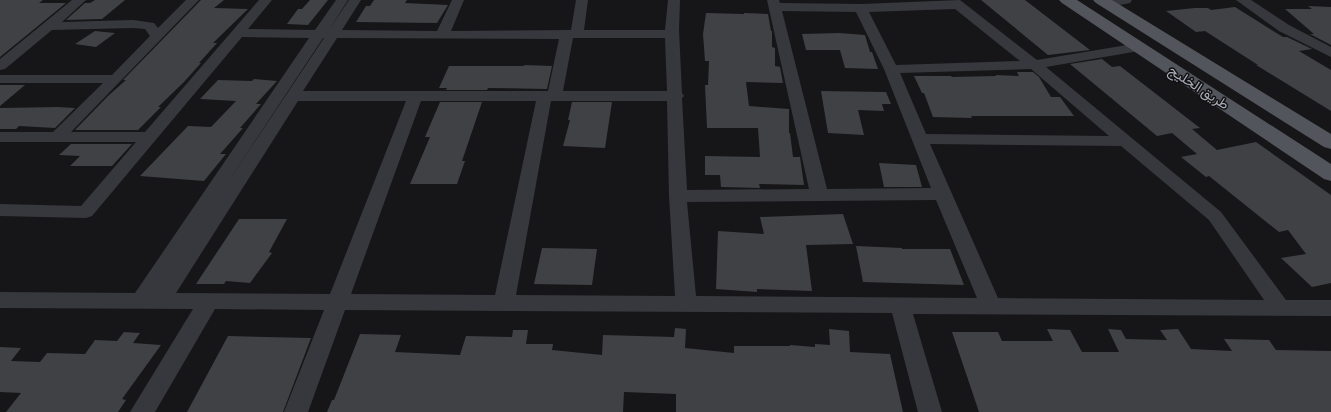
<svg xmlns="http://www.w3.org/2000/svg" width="1331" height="412" font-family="'Sofia Sans Condensed',Vazirmatn,sans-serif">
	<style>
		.building { fill: #404145 }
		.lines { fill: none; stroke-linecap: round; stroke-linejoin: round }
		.minor { fill: #37383d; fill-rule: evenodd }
		.major { fill: #53555c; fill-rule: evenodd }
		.labels { text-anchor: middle; stroke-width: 3; stroke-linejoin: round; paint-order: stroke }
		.street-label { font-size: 14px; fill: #a8adb8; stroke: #111113 }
	</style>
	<rect width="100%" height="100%" fill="#161618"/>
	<path class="building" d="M 0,0 L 43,0 L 39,3 L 66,3 L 0,57 Z
		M 95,0 L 125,0 L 102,19 L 66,20 L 85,3 L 90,3 Z
		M 201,0 L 224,0 L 214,8 L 248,9 L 213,43 L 217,43 L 199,63 L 201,63 L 184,82 L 158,107 L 161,107 L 138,130 L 75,130 L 108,96 L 126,80 L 123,80 Z
		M 310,0 L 328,0 L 308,25 L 287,24 L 298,9 L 302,9 Z
		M 374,0 L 407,0 L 405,3 L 448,5 L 437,23 L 356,22 L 366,6 L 370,6 Z
		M 981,0 L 1025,0 L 1090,50 L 1048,55 Z
		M 1308,6 L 1331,7 L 1331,45 L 1310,34 L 1314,34 L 1285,9 L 1312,9 Z
		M 1235,7 L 1283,37 L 1287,37 L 1312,49 L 1299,51 L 1331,70 L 1331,111 L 1256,65 L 1258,65 L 1205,31 L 1196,32 L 1166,11 L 1195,8 L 1208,8 L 1211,10 Z
		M 706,13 L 744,14 L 744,13 L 768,14 L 771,31 L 772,31 L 772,47 L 775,48 L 775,66 L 780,67 L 783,83 L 746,82 L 749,106 L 789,109 L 789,133 L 790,133 L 793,157 L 800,157 L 804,185 L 759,184 L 760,188 L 721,187 L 720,175 L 705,175 L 705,156 L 760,157 L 758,128 L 707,128 L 705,85 L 708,85 L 709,61 L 705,61 L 703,34 Z
		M 95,31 L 115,33 L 96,47 L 75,44 Z
		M 839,33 L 865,35 L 870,52 L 872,52 L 878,69 L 845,68 L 840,50 L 806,50 L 802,34 Z
		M 1102,59 L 1112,67 L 1120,66 L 1200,128 L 1192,129 L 1217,150 L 1256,142 L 1331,195 L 1331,283 L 1312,287 L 1281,258 L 1306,254 L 1288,230 L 1279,232 L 1209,176 L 1206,177 L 1181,157 L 1197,154 L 1172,133 L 1157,136 L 1070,64 Z
		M 524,65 L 552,66 L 547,89 L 488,88 L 487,90 L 446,90 L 447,88 L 439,88 L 449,66 L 524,66 Z
		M 1017,72 L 1033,72 L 1039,77 L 1051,97 L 1060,97 L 1074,116 L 971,116 L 972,118 L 933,117 L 924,93 L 922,93 L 914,76 L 951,76 L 952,77 L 996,76 L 996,75 L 1019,76 Z
		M 254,79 L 277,81 L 256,104 L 261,104 L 240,128 L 243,128 L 220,154 L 226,154 L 204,181 L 140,176 L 188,126 L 211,127 L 236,101 L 200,99 L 218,80 L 252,81 Z
		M 0,85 L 25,85 L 0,106 Z
		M 821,91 L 886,92 L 891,104 L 882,104 L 884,111 L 858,110 L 864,135 L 828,133 Z
		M 440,102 L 482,102 L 462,161 L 465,161 L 457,184 L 410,184 L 430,137 L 425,137 Z
		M 572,102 L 612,102 L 605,148 L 563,146 L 570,120 L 568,120 Z
		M 58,107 L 75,108 L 55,128 L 19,126 L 16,129 L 0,129 L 0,108 Z
		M 71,144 L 132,144 L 112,166 L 70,166 L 80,156 L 59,155 Z
		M 879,163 L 916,165 L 922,187 L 884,187 Z
		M 843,214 L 853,244 L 806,245 L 812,291 L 757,289 L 757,292 L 716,289 L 718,231 L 764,234 L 760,217 Z
		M 239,219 L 287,219 L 269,252 L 272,253 L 250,283 L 226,281 L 224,284 L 196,284 Z
		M 856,246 L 902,248 L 902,249 L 950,249 L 964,285 L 863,282 Z
		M 542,248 L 597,249 L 592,285 L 534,284 Z
		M 675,328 L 686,329 L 685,348 L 734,353 L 734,346 L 790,346 L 790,345 L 815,347 L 815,344 L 830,345 L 829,329 L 849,331 L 850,352 L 890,354 L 903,412 L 676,412 L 676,394 L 624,392 L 623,412 L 327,412 L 332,400 L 334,400 L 360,334 L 401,335 L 395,352 L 460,355 L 466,336 L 512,337 L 513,330 L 528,330 L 526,344 L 553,344 L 552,350 L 602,355 L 603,335 L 674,337 Z
		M 1047,329 L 1070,330 L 1082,352 L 1119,352 L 1108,329 L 1121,330 L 1126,339 L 1167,340 L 1160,330 L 1178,329 L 1191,349 L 1232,351 L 1224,339 L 1269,340 L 1276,350 L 1331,351 L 1331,412 L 979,412 L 952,332 L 998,332 L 1002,341 L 1053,341 Z
		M 124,332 L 140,333 L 133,343 L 161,345 L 122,399 L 126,400 L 118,412 L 6,412 L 21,393 L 0,392 L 0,347 L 21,348 L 11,361 L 40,362 L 47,353 L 85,354 L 95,340 L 117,341 Z
		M 228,336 L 311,338 L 283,412 L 187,412 Z"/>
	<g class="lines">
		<path class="minor" d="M 72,0 L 86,0 L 62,22 L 133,20 L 154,23 L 158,28 L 186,0 L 199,0 L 71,132 L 145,132 L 259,0 L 272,0 L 248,29 L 315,30 L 336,0 L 348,0 L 329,30 L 349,0 L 361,0 L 342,30 L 437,31 L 452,0 L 464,0 L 451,31 L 571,30 L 576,0 L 588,0 L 584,30 L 665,30 L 668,0 L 680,0 L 679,30 L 682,93 L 684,96 L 682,98 L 687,190 L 809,189 L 767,0 L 779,0 L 780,3 L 861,4 L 960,0 L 1037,60 L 1139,43 L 1144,44 L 1146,47 L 1144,50 L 1139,51 L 1046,67 L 1221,212 L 1286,300 L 1331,300 L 1331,316 L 913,314 L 942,412 L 918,412 L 892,313 L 345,310 L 308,412 L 284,412 L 324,310 L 215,309 L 155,412 L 130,412 L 193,309 L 0,308 L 0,292 L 135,293 L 309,38 L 242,37 L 92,216 L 86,218 L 0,216 L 0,204 L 81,206 L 136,142 L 0,142 L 0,132 L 53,132 L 103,83 L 0,83 L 0,75 L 112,75 L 150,36 L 145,29 L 133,28 L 52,30 L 5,69 L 0,70 L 0,59 ZM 955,9 L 1020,61 L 896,65 L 869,12 ZM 782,11 L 856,12 L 884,69 L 931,188 L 827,189 ZM 323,38 L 324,38 L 226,185 ZM 337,38 L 559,39 L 548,91 L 303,91 ZM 573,38 L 665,38 L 667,91 L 563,91 ZM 1031,69 L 1109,136 L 926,134 L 900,73 ZM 298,101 L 406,101 L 330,294 L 176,293 ZM 421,101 L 536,101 L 495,295 L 351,294 ZM 551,101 L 667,101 L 669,196 L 675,296 L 516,295 ZM 930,144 L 1121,146 L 1209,220 L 1264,300 L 998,298 ZM 936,200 L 977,298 L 696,296 L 687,202 Z
			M 1098,0 L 1132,0 L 1130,3 C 1121,5 1108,7 1099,5 L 1097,2 Z
			M 1236,0 L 1251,0 L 1289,25 L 1331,47 L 1331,57 L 1279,31 Z"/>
		<path class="major" d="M 1059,0 L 1077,0 L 1331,164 L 1331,181 L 1324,179 L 1062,3 Z
			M 1093,0 L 1112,0 L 1331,134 L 1331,149 L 1324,147 L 1096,3 Z"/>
	</g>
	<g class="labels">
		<g class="street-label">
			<text transform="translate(1199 87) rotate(33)" y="5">طريق الخليج</text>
		</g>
	</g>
</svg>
